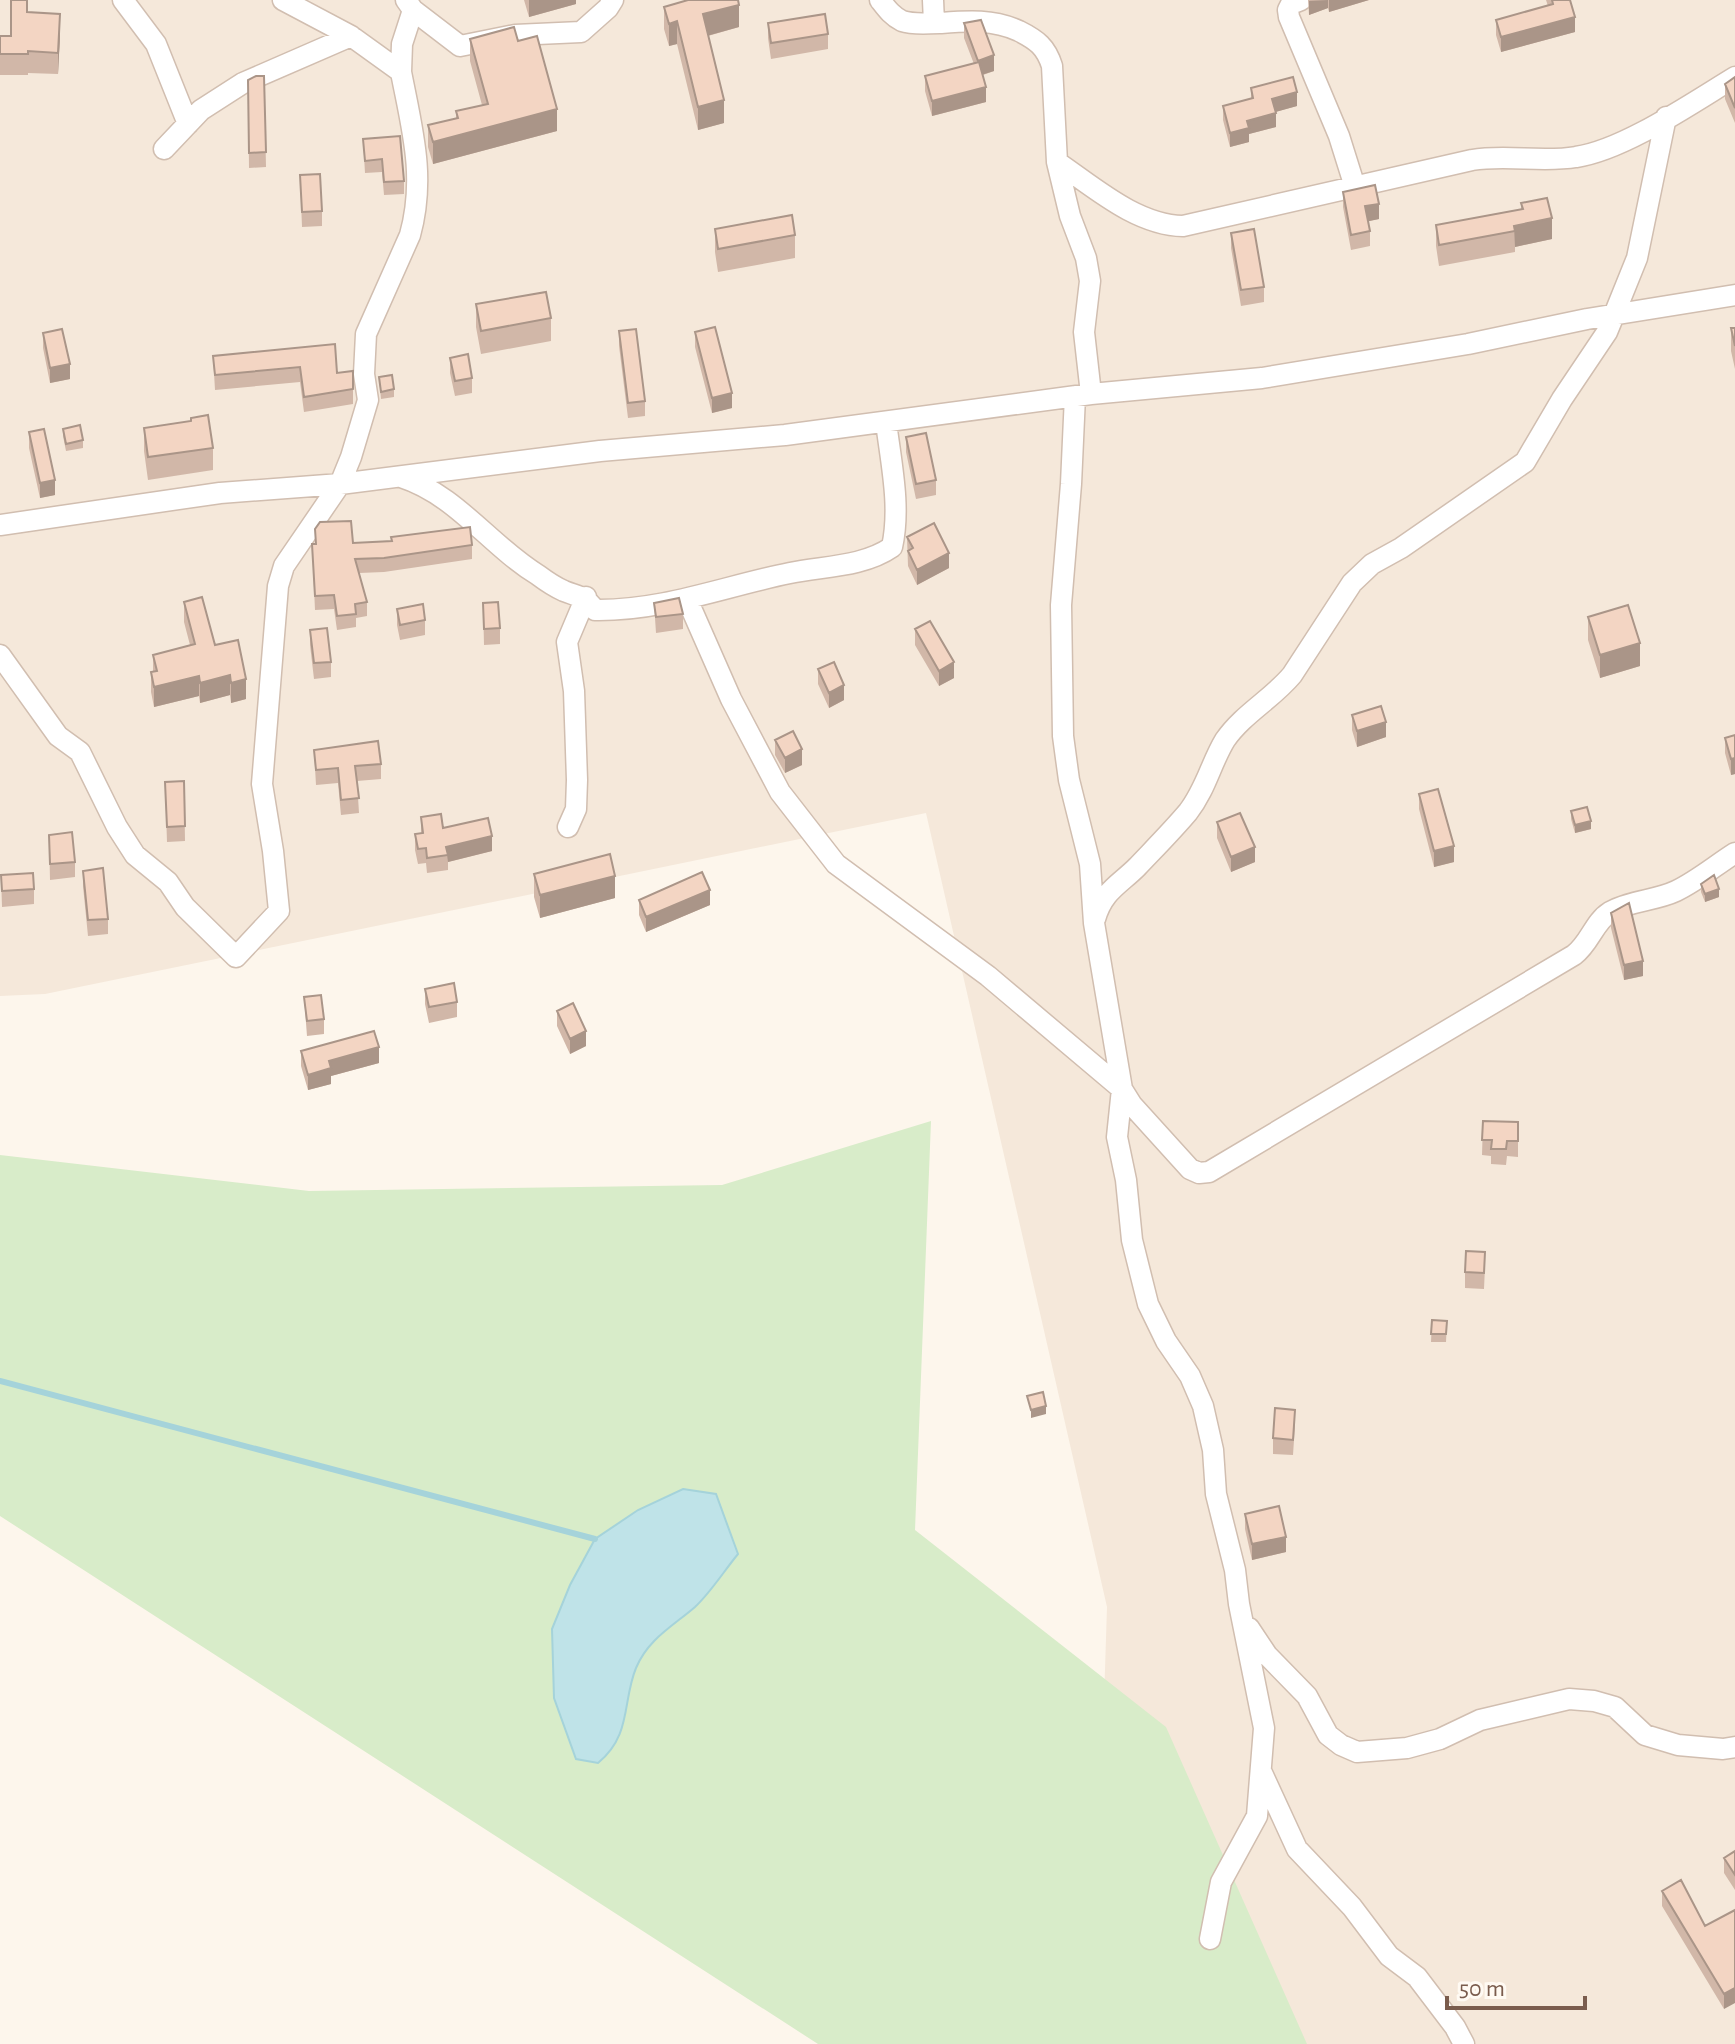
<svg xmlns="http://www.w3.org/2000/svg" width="1735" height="2044" font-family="'Alegreya Sans',sans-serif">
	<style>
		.residential { fill: #f5e8da }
		.green { fill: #d8ecc9 }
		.water { fill: #bfe3e8; stroke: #a5d3da; stroke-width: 2 }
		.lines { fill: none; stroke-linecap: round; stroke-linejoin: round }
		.stream { stroke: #a5d3da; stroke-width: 6 }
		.minor-casing { stroke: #d1beb0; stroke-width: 23 }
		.minor { stroke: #fff; stroke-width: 20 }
		.wall { fill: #d1b7a8 }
		.shaded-wall { fill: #aa9588 }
		.building { fill: #f3d5c3; stroke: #aa9588; stroke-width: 2 }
	</style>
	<rect width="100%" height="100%" fill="#fdf6ec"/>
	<path class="residential" d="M 0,0 L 1735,0 L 1735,2044 L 1093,2044 L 1107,1607 L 926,813 L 45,994 L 0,996 Z"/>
	<path class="green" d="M 931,1121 L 915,1530 L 1166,1727 L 1307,2044 L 818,2044 L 0,1516 L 0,1155 L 309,1191 L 722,1185 Z"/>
	<path class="water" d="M 683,1489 L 716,1494 L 738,1554 C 724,1571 711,1592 695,1607 C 673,1626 648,1639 636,1668 C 622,1702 632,1735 598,1763 L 576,1759 L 554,1698 L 552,1629 L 570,1585 L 595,1539 L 638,1510 Z"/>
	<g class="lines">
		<path class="stream" d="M 0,1381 L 595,1539"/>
		<defs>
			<path id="minor" d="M 123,0 L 156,44 L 188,124
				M 283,0 L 351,36 L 401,72
				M 406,0 L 413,10 L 460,46 L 515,35 L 581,32 L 608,8 L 613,0
				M 880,0 C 887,9 892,16 902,21 C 914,25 927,23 940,23 C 968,21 993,19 1019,31 C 1037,40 1046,47 1052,66 L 1057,162 L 1070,216 L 1086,258 L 1090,281 L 1084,332 L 1091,394
				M 933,0 L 934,23
				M 1301,0 L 1291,4 L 1288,10 L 1289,17 L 1339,136 L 1355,187
				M 164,149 L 201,110 L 243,83 L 351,36
				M 1057,162 C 1094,187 1136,225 1183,226 L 1472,160 C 1507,154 1541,163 1576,157 C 1624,150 1692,103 1735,77
				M 1075,396 L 1071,484 L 1061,605 L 1063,736 L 1069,780 L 1090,864 L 1094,923 L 1122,1089 L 1132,1105 L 1190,1169 L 1199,1173 L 1209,1172 L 1574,955 C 1590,943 1594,922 1610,912 C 1631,900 1655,901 1676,891 C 1697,881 1716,865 1735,853
				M 401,477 C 457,495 489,545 538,575 C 546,581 555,587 564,591 C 579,597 585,596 595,610 C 663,611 725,586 790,573 C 824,566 863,567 892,547 C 901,507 891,463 886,422
				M 0,525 L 220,493 L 340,484 L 600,451 L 785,435 L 1091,394 L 1262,378 L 1468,344 L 1587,319 L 1735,295
				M 687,599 L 731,699 L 780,792 L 836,864 L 988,976 L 1122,1089
				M 0,655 L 58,736 L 80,752 L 117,827 L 135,855 L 168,882 L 185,907 L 236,957 L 279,911 L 273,851 L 262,784 L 278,586 L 284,566 L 340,484 L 351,457 L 368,400 L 364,374 L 366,334 L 410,235 C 426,177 412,129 401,72 L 402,44 L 413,10
				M 568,827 L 576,809 L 577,780 L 574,691 L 567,642 L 586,597
				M 1095,919 C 1103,891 1119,885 1137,867 C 1154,849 1172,831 1188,812 C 1206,789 1211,763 1225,740 C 1243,714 1272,699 1292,675 L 1352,583 L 1372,564 L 1401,548 L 1525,462 L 1562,399 L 1607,332 L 1614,315 L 1637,258 L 1666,117
				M 1122,1089 L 1117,1137 L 1126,1180 L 1132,1240 L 1148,1304 L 1166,1341 L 1190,1376 L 1203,1406 L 1213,1450 L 1216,1494 L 1235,1570 L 1239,1604 L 1264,1728 L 1257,1816 L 1221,1882 L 1210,1939
				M 1249,1628 L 1267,1655 L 1307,1696 L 1328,1735 L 1341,1745 L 1357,1752 L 1407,1748 L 1440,1739 L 1480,1720 L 1569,1699 L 1594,1701 L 1615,1707 L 1645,1735 L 1678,1745 L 1723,1749 L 1735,1747
				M 1262,1773 L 1297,1849 L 1352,1907 L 1389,1956 L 1417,1977 L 1455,2027 L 1464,2044"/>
		</defs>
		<use href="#minor" class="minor-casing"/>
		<use href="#minor" class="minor"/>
	</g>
	<path class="wall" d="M 524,0 L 576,0 L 576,4 L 529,17 Z
		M 1308,0 L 1369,0 L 1329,12 L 1328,8 L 1309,15 Z
		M 1546,0 L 1570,0 L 1575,32 L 1501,52 L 1496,35 L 1496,20 L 1548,6 Z
		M 664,7 L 739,27 L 708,36 L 724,123 L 698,130 L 677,44 L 669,46 L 664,29 Z
		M 27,12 L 60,35 L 58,74 L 28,73 L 28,75 L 0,75 L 0,36 L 11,36 Z
		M 768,23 L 828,34 L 828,49 L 771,59 L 768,38 Z
		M 964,23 L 994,71 L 983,75 L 986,102 L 932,116 L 925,91 L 925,76 L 974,64 L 964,38 Z
		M 470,39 L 518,41 L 557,131 L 433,164 L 428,147 L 428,125 L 456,119 L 456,111 L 482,105 L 470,61 Z
		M 264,76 L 266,167 L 249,168 L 248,80 Z
		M 1735,77 L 1735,123 L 1725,99 L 1725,84 Z
		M 1251,88 L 1297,106 L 1275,112 L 1276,127 L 1249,134 L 1249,142 L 1230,147 L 1223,120 L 1223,106 L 1251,99 Z
		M 363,139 L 404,181 L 404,194 L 384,195 L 382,172 L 365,173 Z
		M 300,175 L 322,211 L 322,226 L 302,227 Z
		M 1343,192 L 1379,219 L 1368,221 L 1370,231 L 1370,246 L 1351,250 L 1343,207 Z
		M 1521,203 L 1552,239 L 1515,247 L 1515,252 L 1439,266 L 1436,246 L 1436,225 L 1521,209 Z
		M 715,229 L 795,235 L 795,258 L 718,272 L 715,252 Z
		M 1231,233 L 1264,287 L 1264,302 L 1241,306 L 1231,248 Z
		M 476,304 L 551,318 L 551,341 L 481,354 L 476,327 Z
		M 1731,328 L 1735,328 L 1735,369 L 1731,351 Z
		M 619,331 L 645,401 L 645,416 L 628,418 L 619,346 Z
		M 695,332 L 732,408 L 712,413 L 695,347 Z
		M 43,333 L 70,379 L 50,383 L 43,348 Z
		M 335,344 L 337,373 L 353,371 L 353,404 L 304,412 L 300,382 L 215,390 L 213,356 Z
		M 450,358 L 472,378 L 472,393 L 455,396 L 450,373 Z
		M 379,377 L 394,389 L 394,397 L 381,399 Z
		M 191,421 L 213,448 L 213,470 L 148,480 L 144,451 L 144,428 Z
		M 63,429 L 83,440 L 83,448 L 66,451 L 63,436 Z
		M 29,432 L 55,495 L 40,498 L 29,448 Z
		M 906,437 L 936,480 L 936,495 L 916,499 L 906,452 Z
		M 907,537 L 949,568 L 917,585 L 908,566 Z
		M 353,543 L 472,545 L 472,559 L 384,572 L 359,573 L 367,602 L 367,616 L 356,618 L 356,627 L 337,630 L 334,609 L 315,610 L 312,544 Z
		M 184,602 L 215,645 L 246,699 L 231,703 L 230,695 L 200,703 L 199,696 L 154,707 L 151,692 L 151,672 L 153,672 L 153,655 L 190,645 L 184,622 Z
		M 483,603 L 500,628 L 500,644 L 484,645 Z
		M 654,603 L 683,614 L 683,629 L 656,633 Z
		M 397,609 L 425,620 L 425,635 L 400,640 L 397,625 Z
		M 1588,617 L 1640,666 L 1600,678 L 1588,640 Z
		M 915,629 L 954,678 L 939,686 L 915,645 Z
		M 310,630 L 331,662 L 331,677 L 314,679 L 310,645 Z
		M 818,669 L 844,700 L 829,708 L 818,684 Z
		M 1352,715 L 1386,737 L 1357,747 L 1352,730 Z
		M 1735,735 L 1735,774 L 1731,775 L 1725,753 L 1725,738 Z
		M 775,740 L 802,765 L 785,773 L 775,755 Z
		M 314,750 L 381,764 L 381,779 L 357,781 L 359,813 L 341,815 L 338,783 L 316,785 Z
		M 184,781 L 185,841 L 167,842 L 165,782 Z
		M 1419,794 L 1454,862 L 1434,867 L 1419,809 Z
		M 1571,811 L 1591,829 L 1575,833 L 1571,819 Z
		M 421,817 L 443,828 L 492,851 L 448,862 L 448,870 L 427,873 L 426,863 L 418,864 L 415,850 L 415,834 L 421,834 Z
		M 1217,822 L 1255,862 L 1231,872 L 1217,838 Z
		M 49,835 L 75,862 L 75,877 L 50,880 Z
		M 83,871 L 108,919 L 108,934 L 88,936 L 83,886 Z
		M 534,874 L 615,898 L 540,918 L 534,897 Z
		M 1,875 L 34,889 L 34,904 L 2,907 Z
		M 1701,884 L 1719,897 L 1705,902 L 1701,892 Z
		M 639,900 L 710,905 L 646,932 L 639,915 Z
		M 1611,913 L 1643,976 L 1624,980 L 1611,928 Z
		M 425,989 L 457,1002 L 457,1017 L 429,1023 L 425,1004 Z
		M 304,997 L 324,1019 L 324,1034 L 307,1036 Z
		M 557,1011 L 586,1046 L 570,1054 L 557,1026 Z
		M 301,1051 L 379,1063 L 331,1076 L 331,1084 L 308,1090 L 301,1066 Z
		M 1483,1121 L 1518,1122 L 1518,1157 L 1507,1156 L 1506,1165 L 1491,1164 L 1491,1156 L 1482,1155 Z
		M 1485,1267 L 1484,1289 L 1465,1288 L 1465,1272 Z
		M 1432,1320 L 1447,1321 L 1446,1342 L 1431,1342 Z
		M 1295,1425 L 1293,1455 L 1273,1454 L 1273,1438 Z
		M 1245,1514 L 1286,1552 L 1252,1560 L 1245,1529 Z
		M 1735,1851 L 1735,1890 L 1724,1873 L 1724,1858 Z
		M 1662,1891 L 1705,1926 L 1735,1910 L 1724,2009 L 1662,1906 Z"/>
	<path class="shaded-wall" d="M 529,0 L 576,0 L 576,4 L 529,17 Z
		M 1328,0 L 1328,8 L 1309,15 L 1309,1 Z
		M 1329,0 L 1369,0 L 1329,12 Z
		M 739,5 L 739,27 L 703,37 L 703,14 Z
		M 60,14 L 60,35 L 58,74 L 58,53 Z
		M 1575,17 L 1575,32 L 1501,52 L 1501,37 Z
		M 677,21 L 677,44 L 669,46 L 669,24 Z
		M 994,55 L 994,71 L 978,76 L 978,61 Z
		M 986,87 L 986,102 L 932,116 L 932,101 Z
		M 1297,92 L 1297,106 L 1272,113 L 1272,99 Z
		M 724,100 L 724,123 L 698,130 L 698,107 Z
		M 557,109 L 557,131 L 433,164 L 433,142 Z
		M 1276,113 L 1276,127 L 1249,134 L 1249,142 L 1230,147 L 1230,133 L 1247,121 Z
		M 1379,204 L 1379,219 L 1365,222 L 1365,206 Z
		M 1552,218 L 1552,239 L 1515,247 L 1514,226 Z
		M 70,364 L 70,379 L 50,383 L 50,368 Z
		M 732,393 L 732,408 L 712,413 L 712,398 Z
		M 55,480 L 55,495 L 40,498 L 40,483 Z
		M 949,553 L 949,568 L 917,585 L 917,570 Z
		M 1640,643 L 1640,666 L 1600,678 L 1600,655 Z
		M 954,662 L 954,678 L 939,686 L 939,671 Z
		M 230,675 L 230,695 L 200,703 L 200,683 Z
		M 199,676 L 199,696 L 154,707 L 154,687 Z
		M 246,679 L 246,699 L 231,703 L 231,683 Z
		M 844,685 L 844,700 L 829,708 L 829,693 Z
		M 1386,722 L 1386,737 L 1357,747 L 1357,731 Z
		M 802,749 L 802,765 L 785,773 L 785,758 Z
		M 1735,758 L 1735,774 L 1731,775 L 1731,759 Z
		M 1591,821 L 1591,829 L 1575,833 L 1575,825 Z
		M 492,836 L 492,851 L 448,862 L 446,847 Z
		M 1454,846 L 1454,862 L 1434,867 L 1434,851 Z
		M 1255,847 L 1255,862 L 1231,872 L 1231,857 Z
		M 615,876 L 615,898 L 540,918 L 540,895 Z
		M 1719,889 L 1719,897 L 1705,902 L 1705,894 Z
		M 710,890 L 710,905 L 646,932 L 646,917 Z
		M 1643,961 L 1643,976 L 1624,980 L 1624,965 Z
		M 586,1031 L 586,1046 L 570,1054 L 570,1039 Z
		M 379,1047 L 379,1063 L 331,1076 L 331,1084 L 308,1090 L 308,1075 L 329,1061 Z
		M 1046,1406 L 1046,1414 L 1031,1418 L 1031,1410 Z
		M 1286,1537 L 1286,1552 L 1252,1560 L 1252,1544 Z
		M 1735,1988 L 1735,2003 L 1724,2009 L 1724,1994 Z"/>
	<path class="building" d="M 11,0 L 27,0 L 27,12 L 60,14 L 58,53 L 28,51 L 28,54 L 0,54 L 0,36 L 11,36 Z
		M 688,0 L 738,0 L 739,5 L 703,14 L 724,100 L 698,107 L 677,21 L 669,24 L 664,7 Z
		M 1552,0 L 1570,0 L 1575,17 L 1501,37 L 1496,20 L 1553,4 Z
		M 825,14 L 828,34 L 771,43 L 768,23 Z
		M 981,20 L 994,55 L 978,61 L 964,23 Z
		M 514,27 L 518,41 L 537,36 L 557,109 L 433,142 L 428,125 L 458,118 L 456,111 L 488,104 L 470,39 Z
		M 979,62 L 986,87 L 932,101 L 925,76 Z
		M 256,76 L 264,76 L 266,152 L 249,153 L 248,80 Z
		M 1293,77 L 1297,92 L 1272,99 L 1276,113 L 1247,121 L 1249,128 L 1230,133 L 1223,106 L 1253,98 L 1251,88 Z
		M 1735,77 L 1735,108 L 1725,84 Z
		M 400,136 L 404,181 L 384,182 L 382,159 L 365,161 L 363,139 Z
		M 320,174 L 322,211 L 302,212 L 300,175 Z
		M 1375,185 L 1379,204 L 1365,206 L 1370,231 L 1351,235 L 1343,192 Z
		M 1547,198 L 1552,218 L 1514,226 L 1515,231 L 1439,245 L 1436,225 L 1523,209 L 1521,203 Z
		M 792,215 L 795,235 L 718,249 L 715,229 Z
		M 1254,229 L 1264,287 L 1241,290 L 1231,233 Z
		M 546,292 L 551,318 L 481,331 L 476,304 Z
		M 715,327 L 732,393 L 712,398 L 695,332 Z
		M 1731,328 L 1735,328 L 1735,346 Z
		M 62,329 L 70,364 L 50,368 L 43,333 Z
		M 636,329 L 645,401 L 628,403 L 619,331 Z
		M 335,344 L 337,373 L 353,371 L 353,389 L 304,397 L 300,367 L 215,375 L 213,356 Z
		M 468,354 L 472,378 L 455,381 L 450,358 Z
		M 392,375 L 394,389 L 381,392 L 379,377 Z
		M 208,415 L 213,448 L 148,457 L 144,428 L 191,421 L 191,418 Z
		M 80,425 L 83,440 L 66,444 L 63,429 Z
		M 44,429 L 55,480 L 40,483 L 29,432 Z
		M 926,433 L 936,480 L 916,484 L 906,437 Z
		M 351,521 L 353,543 L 392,541 L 391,537 L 470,527 L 472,545 L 384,558 L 355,559 L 367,602 L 355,604 L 356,614 L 337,616 L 334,595 L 315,596 L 312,544 L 316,544 L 315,529 L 320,522 Z
		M 934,523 L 949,553 L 917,570 L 908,551 L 913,548 L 907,537 Z
		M 202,597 L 215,645 L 238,640 L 246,679 L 231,683 L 230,675 L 200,683 L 199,676 L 154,687 L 151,672 L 157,671 L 153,655 L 195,644 L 184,602 Z
		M 679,598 L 683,614 L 656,617 L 654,603 Z
		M 498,602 L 500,628 L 484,629 L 483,603 Z
		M 423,604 L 425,620 L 400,625 L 397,609 Z
		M 1628,605 L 1640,643 L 1600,655 L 1588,617 Z
		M 930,621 L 954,662 L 939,671 L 915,629 Z
		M 327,628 L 331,662 L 314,663 L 310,630 Z
		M 834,662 L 844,685 L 829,693 L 818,669 Z
		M 1381,706 L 1386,722 L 1357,731 L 1352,715 Z
		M 793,731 L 802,749 L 785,758 L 775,740 Z
		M 1735,735 L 1735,758 L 1731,759 L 1725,738 Z
		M 378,741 L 381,764 L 355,766 L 359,798 L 341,800 L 338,768 L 316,770 L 314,750 Z
		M 184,781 L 185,826 L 167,827 L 165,782 Z
		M 1438,789 L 1454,846 L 1434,851 L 1419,794 Z
		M 1587,807 L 1591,821 L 1575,825 L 1571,811 Z
		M 1240,813 L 1255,847 L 1231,857 L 1217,822 Z
		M 441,814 L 443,828 L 488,818 L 492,836 L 446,847 L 448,855 L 427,858 L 426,848 L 418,849 L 415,834 L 423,833 L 421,817 Z
		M 72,832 L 75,862 L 50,864 L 49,835 Z
		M 610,854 L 615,876 L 540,895 L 534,874 Z
		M 103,868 L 108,919 L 88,920 L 83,871 Z
		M 702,872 L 710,890 L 646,917 L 639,900 Z
		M 33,873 L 34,889 L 2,891 L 1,875 Z
		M 1714,875 L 1719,889 L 1705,894 L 1701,884 Z
		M 1629,903 L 1643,961 L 1624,965 L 1611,913 Z
		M 454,983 L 457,1002 L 429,1007 L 425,989 Z
		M 321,995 L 324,1019 L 307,1021 L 304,997 Z
		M 573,1003 L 586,1031 L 570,1039 L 557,1011 Z
		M 374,1031 L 379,1047 L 329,1061 L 331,1068 L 308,1075 L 301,1051 Z
		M 1483,1121 L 1518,1122 L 1518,1141 L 1507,1141 L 1506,1149 L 1491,1149 L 1492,1140 L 1482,1140 Z
		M 1466,1251 L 1485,1252 L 1484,1273 L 1465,1272 Z
		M 1432,1320 L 1447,1321 L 1446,1334 L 1431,1334 Z
		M 1043,1392 L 1046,1406 L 1031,1410 L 1027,1396 Z
		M 1275,1408 L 1295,1410 L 1293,1440 L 1273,1438 Z
		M 1279,1506 L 1286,1537 L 1252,1544 L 1245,1514 Z
		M 1735,1851 L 1735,1875 L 1724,1858 Z
		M 1681,1880 L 1705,1926 L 1735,1910 L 1735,1988 L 1724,1994 L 1662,1891 Z"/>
	<path d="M1447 1996v12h138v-12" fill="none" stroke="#7a5c4d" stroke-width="4"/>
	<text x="1459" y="1996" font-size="24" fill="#7a5c4d" stroke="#fffaf3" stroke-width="6" paint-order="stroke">50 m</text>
</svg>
